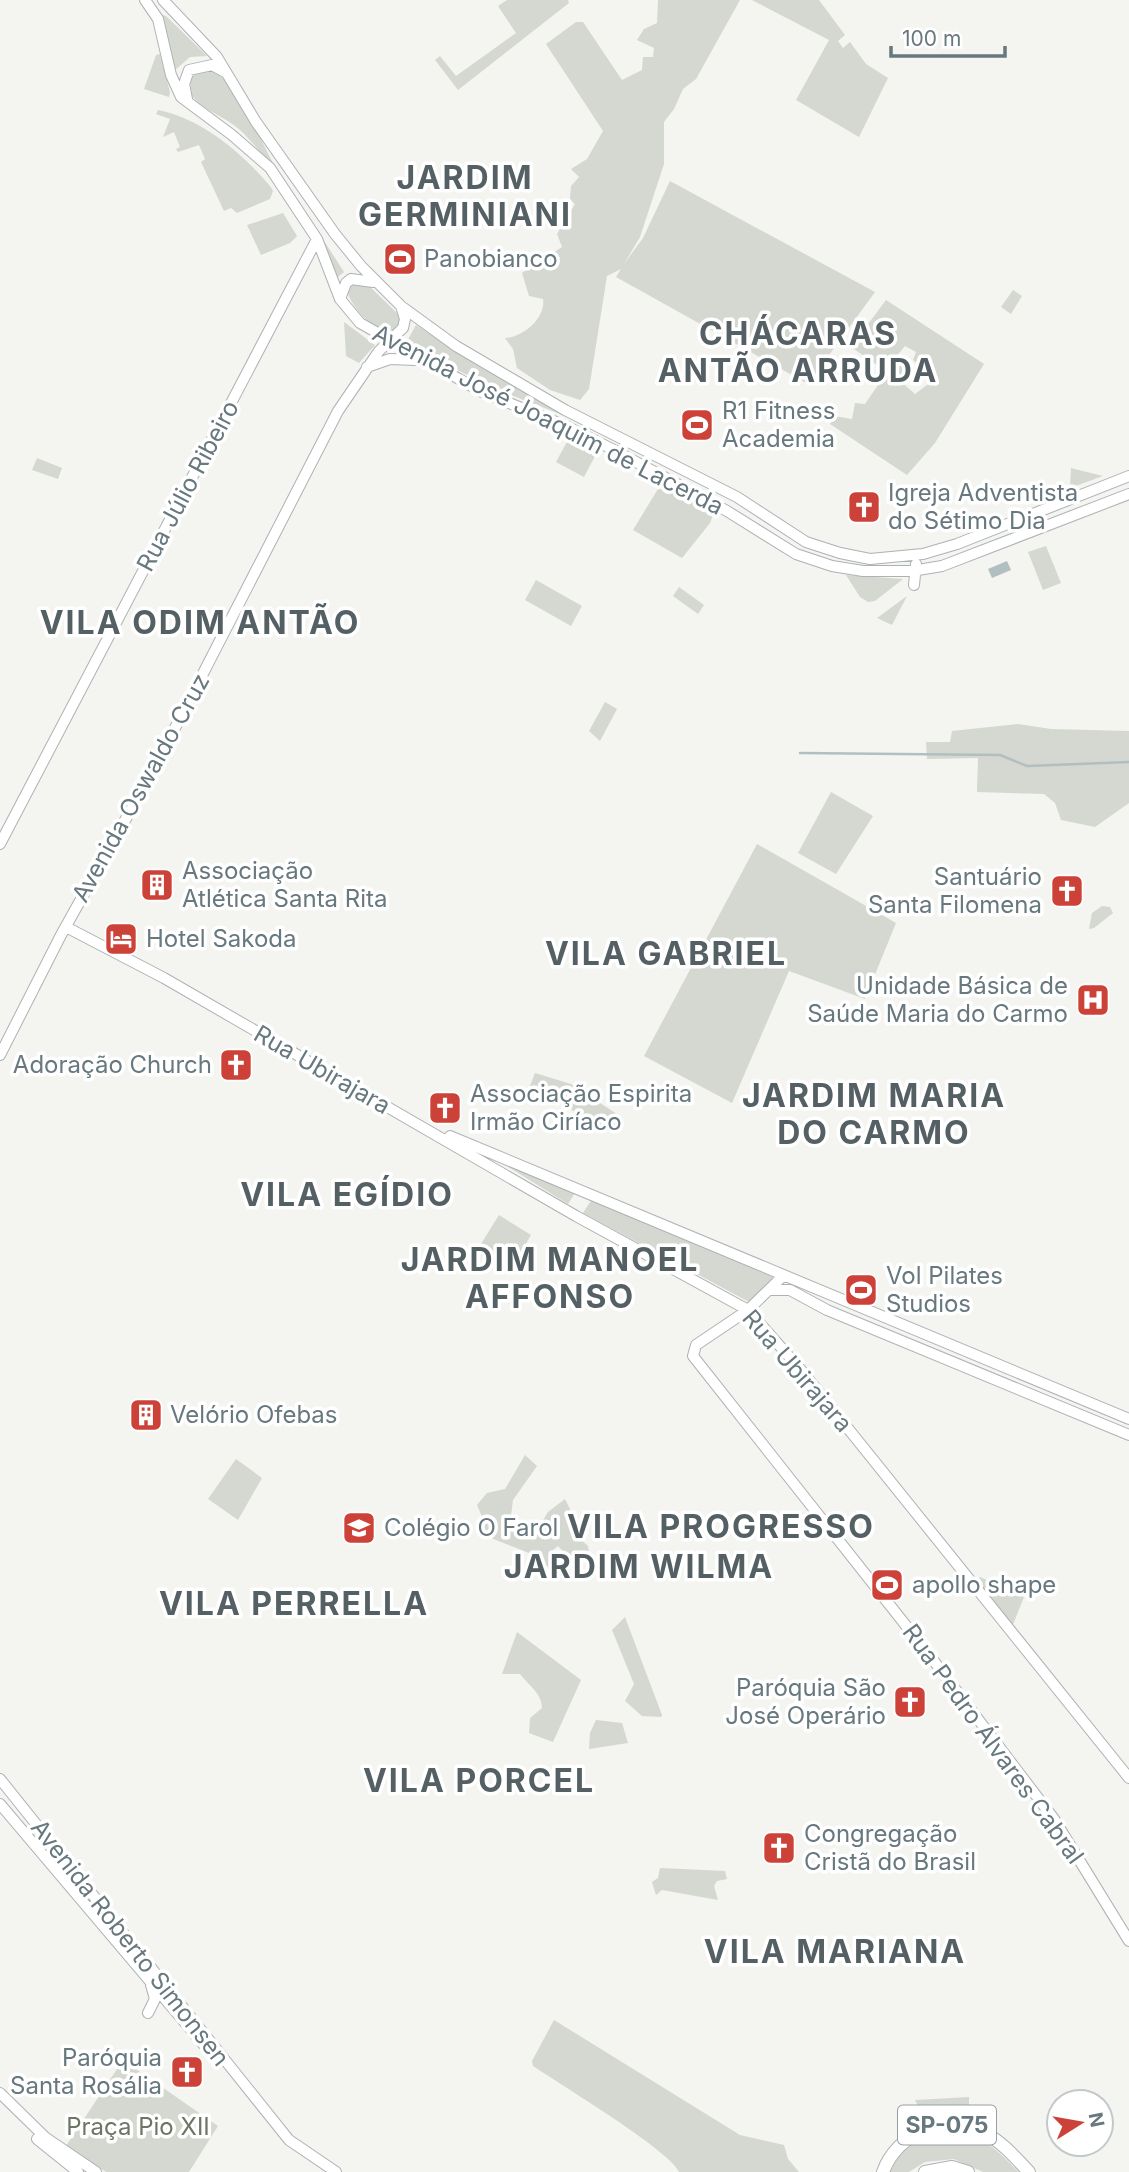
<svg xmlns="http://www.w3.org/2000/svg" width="1129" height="2172" font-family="Inter,sans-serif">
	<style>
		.green { fill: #d4d8d0; fill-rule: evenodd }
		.water { fill: #b2bfc1 }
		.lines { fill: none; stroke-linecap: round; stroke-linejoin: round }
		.stream { stroke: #b2bfc1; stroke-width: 2.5 }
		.major-casing { stroke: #adb2b4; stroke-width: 12 }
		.highway-casing { stroke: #afb3b5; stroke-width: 14 }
		.major { stroke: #fff; stroke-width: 10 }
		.highway { stroke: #fff; stroke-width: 12 }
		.labels { text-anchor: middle; stroke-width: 7; stroke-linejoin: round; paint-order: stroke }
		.shield { fill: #fff; stroke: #95a0a5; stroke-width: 2 }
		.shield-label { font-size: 23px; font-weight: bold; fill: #67787e }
		.poi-label { font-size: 24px; fill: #67787e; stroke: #fff; text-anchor: start }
		.street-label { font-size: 24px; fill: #67787e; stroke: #fff }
		.park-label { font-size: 24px; fill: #6b7665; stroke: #fff }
		.district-label { font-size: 32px; font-weight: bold; letter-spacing: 2px; fill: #546064; stroke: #fff }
	</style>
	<rect width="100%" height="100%" fill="#f4f4f1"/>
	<path class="green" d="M 507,0 L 568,0 L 569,3 L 458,90 L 435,60 L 440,56 L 456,76 L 516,33 L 498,6 Z
		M 658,0 L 740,0 L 696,79 L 683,89 L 674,109 L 664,122 L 664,164 L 640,237 L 624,264 L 643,238 L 670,181 L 875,292 L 808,384 L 616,277 L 621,269 L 607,276 L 589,389 L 580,400 L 550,390 L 517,368 L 513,349 L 505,338 C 523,337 546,318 543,299 L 529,296 L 522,273 L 562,247 L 557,234 L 575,204 L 570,199 L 571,186 L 579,177 L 571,169 L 587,159 L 603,131 L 546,44 L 576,22 L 583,22 L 622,80 L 642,70 L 643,57 L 653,57 L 654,48 L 637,40 L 644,29 L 657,23 Z
		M 752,0 L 819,0 L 845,35 L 838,41 L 843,48 L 850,42 L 866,64 L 888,78 L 859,137 L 796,100 L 829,40 Z
		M 163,15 L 166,16 L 207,56 L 190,57 L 174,71 L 160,17 Z
		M 160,54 L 170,92 L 169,97 L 144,89 L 156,55 Z
		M 207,69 C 236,75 261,144 276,168 C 298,203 322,237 344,272 L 333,281 C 318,236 275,163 240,130 C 226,117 204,111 192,96 L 190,79 L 199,70 Z
		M 158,110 C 201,118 242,153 270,186 L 273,191 L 270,199 L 237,213 L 231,208 L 224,211 L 201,162 L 205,159 L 199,145 L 178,152 L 176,149 L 180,147 L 174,132 L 163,137 L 170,119 L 156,114 Z
		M 283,213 L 297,236 L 290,243 L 261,255 L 247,225 Z
		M 365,282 L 399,315 L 399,326 L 392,332 C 372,331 353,309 347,291 L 351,283 Z
		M 1013,290 L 1022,296 L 1011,314 L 1001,307 Z
		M 886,300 L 984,364 L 935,443 L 907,475 L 830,424 L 834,416 L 852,419 L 855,403 L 865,404 L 887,372 L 851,347 ZM 905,346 L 916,352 L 913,360 L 935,379 L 915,394 L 899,380 L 907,366 L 895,358 Z
		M 344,322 L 375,345 L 359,363 L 346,356 Z
		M 416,325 L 480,367 L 732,501 L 581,422 L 492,388 L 406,343 Z
		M 569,438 L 594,452 L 594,458 L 584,477 L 556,462 Z
		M 37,458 L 62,468 L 58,479 L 32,470 Z
		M 1071,468 L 1103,476 L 1070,488 Z
		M 661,484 L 709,508 L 713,515 L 710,523 L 682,558 L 633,530 Z
		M 1046,546 L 1061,583 L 1043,590 L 1028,552 Z
		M 846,575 L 903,579 L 875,601 L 868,602 L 860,597 Z
		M 536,580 L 582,606 L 571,626 L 525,600 Z
		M 679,587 L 704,605 L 698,614 L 673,596 Z
		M 907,596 L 892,625 L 877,618 Z
		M 605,702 L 617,709 L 600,741 L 589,731 Z
		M 1018,724 L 1051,729 L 1129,731 L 1129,803 L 1095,827 L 1061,820 L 1055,803 L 1044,794 L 977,792 L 978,758 L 927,759 L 926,742 L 950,742 L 952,731 Z
		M 831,792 L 873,816 L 836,874 L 798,853 Z
		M 757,844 L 896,923 L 865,999 L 789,971 L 732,1103 L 644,1056 Z
		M 1102,906 L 1110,907 L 1113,913 L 1094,928 L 1089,929 L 1092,913 Z
		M 535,1073 L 571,1084 L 623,1118 L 610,1132 L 530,1086 Z
		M 497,1160 L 576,1191 L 568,1204 Z
		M 592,1199 L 777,1277 L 751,1303 L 583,1213 Z
		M 499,1215 L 531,1235 L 509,1272 L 476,1252 Z
		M 525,1455 L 537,1466 L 513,1500 L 511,1516 L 520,1527 L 536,1532 L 548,1512 L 565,1499 L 570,1509 L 569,1529 L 588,1546 L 590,1562 L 570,1559 L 558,1546 L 551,1552 L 557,1565 L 552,1570 L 529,1553 L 483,1535 L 483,1519 L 477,1505 L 487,1493 L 505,1489 Z
		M 236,1459 L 262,1478 L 238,1520 L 208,1499 Z
		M 980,1577 L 1024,1597 L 1012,1627 L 976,1581 Z
		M 625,1617 L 662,1715 L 661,1717 L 642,1716 L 625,1701 L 634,1684 L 612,1630 Z
		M 517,1632 L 581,1680 L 553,1742 L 529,1733 L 530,1718 L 542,1708 C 542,1693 528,1685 520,1674 L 502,1674 Z
		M 596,1720 L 622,1723 L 628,1743 L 589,1749 L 590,1733 Z
		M 660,1868 L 725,1871 L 727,1879 L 717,1881 L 714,1886 L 718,1900 L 662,1890 L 656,1895 L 652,1882 L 658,1878 Z
		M 554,2020 L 740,2135 L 784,2145 L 788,2159 L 799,2172 L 679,2172 C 671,2151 558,2083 533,2066 L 532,2061 Z
		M 123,2060 L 218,2126 L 189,2172 L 106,2172 L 66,2146 Z
		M 969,2097 L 969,2114 L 949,2112 L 924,2118 L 915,2100 Z
		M 943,2130 C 983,2133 992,2146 1019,2172 L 983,2172 L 954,2159 L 925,2162 L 909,2172 L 890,2172 C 902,2148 917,2136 943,2130 Z"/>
	<path class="water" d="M 1007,561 L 1011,570 L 992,578 L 988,569 Z"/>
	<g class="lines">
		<path class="stream" d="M 800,753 L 1000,755 L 1027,766 L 1129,762"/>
		<defs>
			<path id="major" d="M 145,0 L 158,19 L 171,75 L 181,97 L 232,135 L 270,168 L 317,239 L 340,299 L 360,323 L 482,392 L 566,426 L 612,449 L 727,511 L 796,554 L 832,566 L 863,571 L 912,571 L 942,566 L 1129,494
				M 163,0 L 217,57 L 256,122 L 335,234 L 361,266 L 401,306 L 456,346 L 565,410 L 737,497 L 806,542 L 840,553 L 870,559 L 923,554 L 957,544 L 1129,476
				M 187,99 L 184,84 L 189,70 L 212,65 L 223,71
				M 340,299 L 346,283 L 351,279 L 373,282
				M 367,367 L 390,359 L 415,360
				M 914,585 L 916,564
				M 0,844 L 317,239
				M 66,927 L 164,978 L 576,1216 L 748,1310 L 801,1370 L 1129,1778
				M 0,1055 L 61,935 L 157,763 L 338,411 L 379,351 L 403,328 L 405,319 L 401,306
				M 450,1136 L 1129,1419
				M 783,1276 L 748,1310 L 696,1345 L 693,1356 L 930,1656 L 1054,1819 L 1129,1941
				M 770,1290 L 790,1290 L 827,1310 L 1129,1435
				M 0,1779 L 289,2140 L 336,2172
				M 0,1804 L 204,2045
				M 148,2013 L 155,1999 L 151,1985
				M 0,2093 L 46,2138 L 96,2172
				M 37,2139 L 78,2172"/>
			<path id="highway" d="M 883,2172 C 897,2133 945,2112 983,2132 C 1001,2141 1015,2157 1029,2172
				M 925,2172 L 952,2167 L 968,2172"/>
		</defs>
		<use href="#major" class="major-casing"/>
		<use href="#highway" class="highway-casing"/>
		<use href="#major" class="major"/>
		<use href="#highway" class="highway"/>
	</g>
	<defs>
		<symbol id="stadium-square" viewBox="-11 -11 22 22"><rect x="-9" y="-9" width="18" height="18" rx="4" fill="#cd4238" stroke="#fff"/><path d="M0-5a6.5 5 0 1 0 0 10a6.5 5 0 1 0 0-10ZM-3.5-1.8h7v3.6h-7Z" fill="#fff"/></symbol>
		<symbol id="church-square" viewBox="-11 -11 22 22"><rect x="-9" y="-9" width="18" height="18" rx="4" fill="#cd4238" stroke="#fff"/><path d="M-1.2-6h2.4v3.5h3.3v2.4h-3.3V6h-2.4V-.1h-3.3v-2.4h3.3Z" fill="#fff"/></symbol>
		<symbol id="building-square" viewBox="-11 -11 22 22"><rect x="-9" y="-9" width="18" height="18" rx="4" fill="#cd4238" stroke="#fff"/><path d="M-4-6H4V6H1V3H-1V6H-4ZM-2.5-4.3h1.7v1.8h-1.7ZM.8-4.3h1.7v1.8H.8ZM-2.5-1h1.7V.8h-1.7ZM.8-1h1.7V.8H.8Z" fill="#fff"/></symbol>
		<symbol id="hotel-square" viewBox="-11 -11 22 22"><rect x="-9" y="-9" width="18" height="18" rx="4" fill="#cd4238" stroke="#fff"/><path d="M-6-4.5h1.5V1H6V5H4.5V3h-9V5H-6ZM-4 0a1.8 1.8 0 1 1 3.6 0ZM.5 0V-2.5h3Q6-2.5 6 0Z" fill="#fff"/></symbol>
		<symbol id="hospital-square" viewBox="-11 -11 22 22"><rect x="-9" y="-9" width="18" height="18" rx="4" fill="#cd4238" stroke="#fff"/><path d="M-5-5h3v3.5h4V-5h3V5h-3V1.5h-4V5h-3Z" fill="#fff"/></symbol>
		<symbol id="school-square" viewBox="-11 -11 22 22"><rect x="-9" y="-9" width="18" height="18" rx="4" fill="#cd4238" stroke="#fff"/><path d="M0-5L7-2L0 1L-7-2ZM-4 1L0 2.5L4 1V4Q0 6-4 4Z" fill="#fff"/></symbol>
	</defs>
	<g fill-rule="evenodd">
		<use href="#stadium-square" x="381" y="240" width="38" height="38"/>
		<use href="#stadium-square" x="678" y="406" width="38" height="38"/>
		<use href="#church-square" x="845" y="488" width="38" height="38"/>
		<use href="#building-square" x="138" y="866" width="38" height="38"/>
		<use href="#church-square" x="1048" y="872" width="38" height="38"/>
		<use href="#hotel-square" x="102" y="920" width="38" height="38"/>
		<use href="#hospital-square" x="1074" y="981" width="38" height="38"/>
		<use href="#church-square" x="217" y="1046" width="38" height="38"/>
		<use href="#church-square" x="426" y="1089" width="38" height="38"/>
		<use href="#stadium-square" x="842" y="1271" width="38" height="38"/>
		<use href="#building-square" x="127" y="1396" width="38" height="38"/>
		<use href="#school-square" x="340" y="1509" width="38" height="38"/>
		<use href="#stadium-square" x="868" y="1566" width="38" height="38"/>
		<use href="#church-square" x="891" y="1683" width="38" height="38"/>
		<use href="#church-square" x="760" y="1829" width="38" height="38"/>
		<use href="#church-square" x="168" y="2053" width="38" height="38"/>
	</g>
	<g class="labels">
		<rect class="shield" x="898" y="2105.5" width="98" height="39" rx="5"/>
		<g class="shield-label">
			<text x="947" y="2133">SP-075</text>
		</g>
		<g class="poi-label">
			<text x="424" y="267">Panobianco</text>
			<text x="722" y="419">R1 Fitness<tspan x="722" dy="28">Academia</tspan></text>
			<text x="888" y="501">Igreja Adventista<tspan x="888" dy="28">do Sétimo Dia</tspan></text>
			<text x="182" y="879">Associação<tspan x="182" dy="28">Atlética Santa Rita</tspan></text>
			<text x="1042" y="885" text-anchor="end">Santuário<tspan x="1042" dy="28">Santa Filomena</tspan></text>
			<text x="146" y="947">Hotel Sakoda</text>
			<text x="1068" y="994" text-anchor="end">Unidade Básica de<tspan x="1068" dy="28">Saúde Maria do Carmo</tspan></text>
			<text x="212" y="1073" text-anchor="end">Adoração Church</text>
			<text x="470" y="1102">Associação Espirita<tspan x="470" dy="28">Irmão Ciríaco</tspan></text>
			<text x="886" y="1284">Vol Pilates<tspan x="886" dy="28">Studios</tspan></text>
			<text x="170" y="1423">Velório Ofebas</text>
			<text x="384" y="1536">Colégio O Farol</text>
			<text x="912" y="1593">apollo shape</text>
			<text x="886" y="1696" text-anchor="end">Paróquia São<tspan x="886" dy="28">José Operário</tspan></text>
			<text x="804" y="1842">Congregação<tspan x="804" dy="28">Cristã do Brasil</tspan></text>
			<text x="162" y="2066" text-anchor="end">Paróquia<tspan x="162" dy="28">Santa Rosália</tspan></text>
		</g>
		<g class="street-label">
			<text transform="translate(548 420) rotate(27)" y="8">Avenida José Joaquim de Lacerda</text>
			<text transform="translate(188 486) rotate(-62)" y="8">Rua Júlio Ribeiro</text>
			<text transform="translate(141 788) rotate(-61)" y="8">Avenida Oswaldo Cruz</text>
			<text transform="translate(322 1070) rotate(30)" y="8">Rua Ubirajara</text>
			<text transform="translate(797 1371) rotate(49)" y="8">Rua Ubirajara</text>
			<text transform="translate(993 1744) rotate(54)" y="8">Rua Pedro Álvares Cabral</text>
			<text transform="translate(130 1943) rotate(52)" y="8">Avenida Roberto Simonsen</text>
		</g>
		<g class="park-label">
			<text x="138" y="2135">Praça Pio XII</text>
		</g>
		<g class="district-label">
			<text x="465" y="189">JARDIM<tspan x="465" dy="37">GERMINIANI</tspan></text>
			<text x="798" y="345">CHÁCARAS<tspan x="798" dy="37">ANTÃO ARRUDA</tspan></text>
			<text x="200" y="634">VILA ODIM ANTÃO</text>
			<text x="666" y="965">VILA GABRIEL</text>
			<text x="874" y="1107">JARDIM MARIA<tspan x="874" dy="37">DO CARMO</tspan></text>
			<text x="347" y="1206">VILA EGÍDIO</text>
			<text x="550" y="1271">JARDIM MANOEL<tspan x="550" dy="37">AFFONSO</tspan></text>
			<text x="721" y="1538">VILA PROGRESSO</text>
			<text x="639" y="1578">JARDIM WILMA</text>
			<text x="294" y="1615">VILA PERRELLA</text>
			<text x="479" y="1792">VILA PORCEL</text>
			<text x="835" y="1963">VILA MARIANA</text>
		</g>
	</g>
	<g transform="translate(1080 2123) rotate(79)"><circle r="33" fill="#ffffff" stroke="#c2c9cb" stroke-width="2"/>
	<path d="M0-5L12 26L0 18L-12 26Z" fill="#cd4238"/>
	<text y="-10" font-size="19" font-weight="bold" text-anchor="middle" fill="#67787e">N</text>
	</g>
	<path d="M891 46v10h114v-10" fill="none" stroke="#67787e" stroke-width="3.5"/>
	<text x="902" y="46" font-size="21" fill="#67787e" stroke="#ffffff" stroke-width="5" paint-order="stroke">100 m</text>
</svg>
